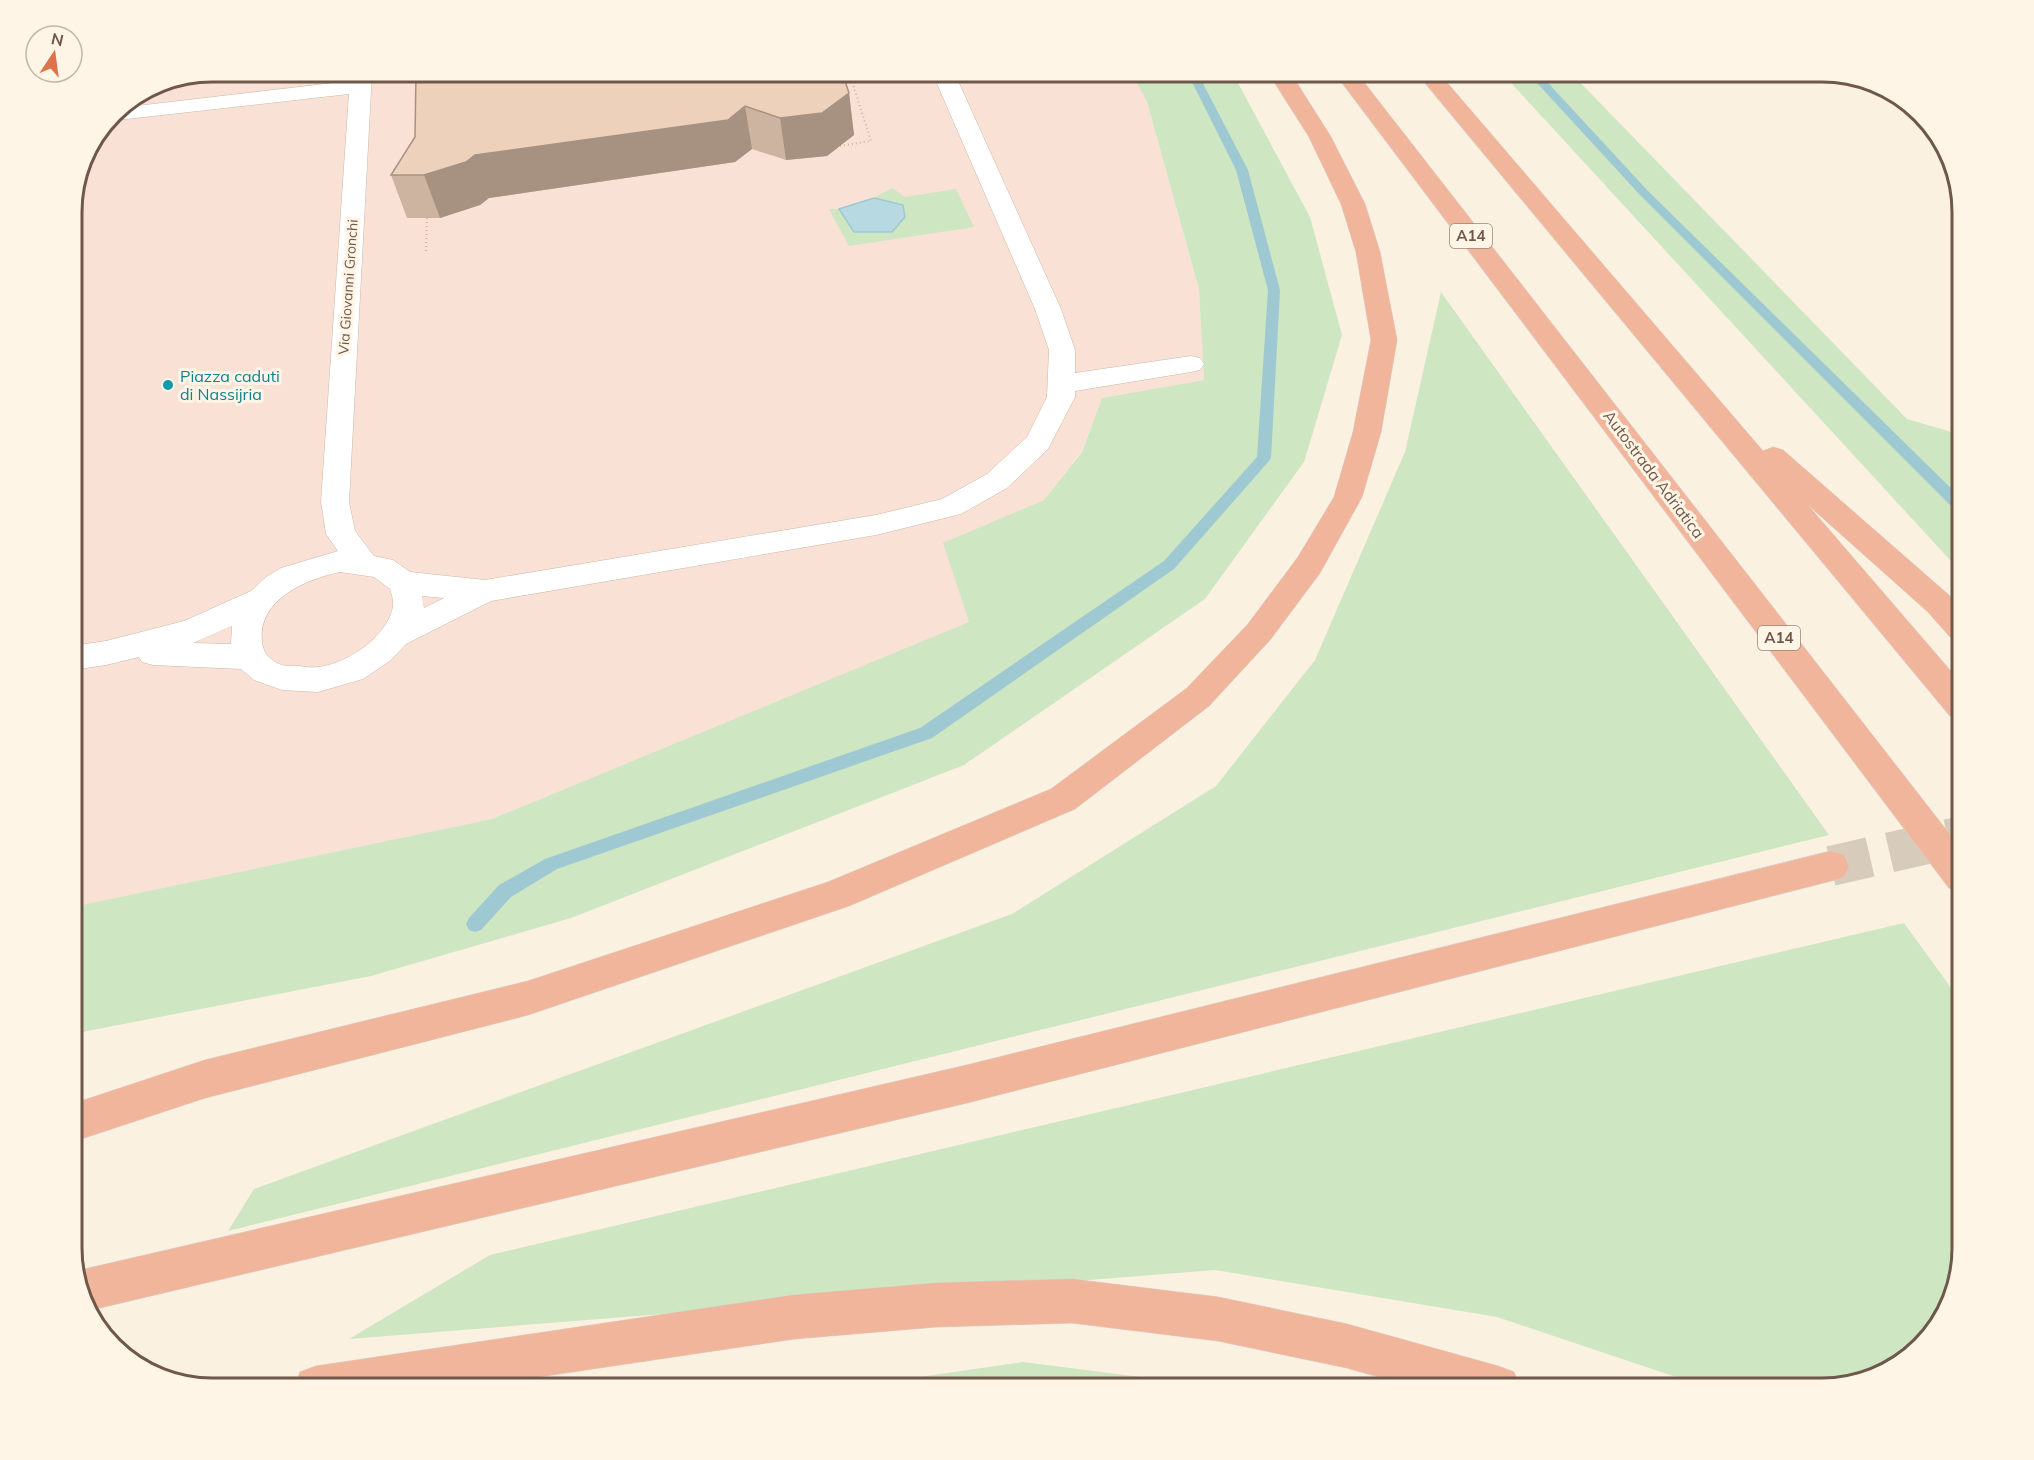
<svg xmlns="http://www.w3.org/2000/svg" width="2034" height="1460" font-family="Mulish,sans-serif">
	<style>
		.commercial { fill: #fae1d5 }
		.green { fill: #cee6c1 }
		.water { fill: #b7dae2; stroke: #9ec9d3; stroke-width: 1.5 }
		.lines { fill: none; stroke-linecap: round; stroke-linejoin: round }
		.stream { fill: #9ec9d3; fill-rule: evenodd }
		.highway-tunnel { stroke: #d7cbbb; stroke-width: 40; stroke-dasharray: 40 20; stroke-linecap: butt }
		.minor-casing { stroke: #cab9a9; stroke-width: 1 }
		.highway-casing { stroke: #d7d0cc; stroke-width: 1 }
		.path { stroke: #d2b49e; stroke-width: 2; stroke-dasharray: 1 3; stroke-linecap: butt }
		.minor { fill: #fff; fill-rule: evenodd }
		.highway { fill: #f1b59b; fill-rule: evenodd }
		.wall { fill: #cdb4a0 }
		.shaded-wall { fill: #a79282 }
		.building { fill: #eed1ba; stroke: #a79282; stroke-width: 1.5 }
		.culture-dot { fill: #0f9aa8; stroke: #fef5e6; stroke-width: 2 }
		.labels { text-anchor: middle; stroke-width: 6; stroke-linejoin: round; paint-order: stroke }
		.far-street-label { font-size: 14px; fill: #6f584a; stroke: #fef5e6 }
		.shield { fill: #fef5e6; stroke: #9a8779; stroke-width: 1.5 }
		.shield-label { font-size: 15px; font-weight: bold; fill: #6f584a }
		.culture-label { font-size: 16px; fill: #0d838f; stroke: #fef5e6; text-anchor: start }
		.street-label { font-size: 16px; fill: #6f584a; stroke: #fef5e6 }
		.rim { fill: none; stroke: #6f584a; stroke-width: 3 }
	</style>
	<rect width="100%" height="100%" fill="#faf1e1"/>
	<path class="commercial" d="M 212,72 L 1131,72 L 1147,102 L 1199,289 L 1204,380 L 1102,398 L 1082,451 L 1044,500 L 944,543 L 970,622 L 492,819 L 72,907 L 72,203 L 86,150 L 119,107 L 159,83 Z"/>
	<path class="green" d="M 1131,72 L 1232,72 L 1310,217 L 1342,335 L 1304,462 L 1205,599 L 964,765 L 571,918 L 371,976 L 72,1034 L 72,907 L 492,819 L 969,622 L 943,543 L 1044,500 L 1082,452 L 1102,398 L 1204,380 L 1199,289 L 1147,102 Z
		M 1501,72 L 1570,72 L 1907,419 L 1962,435 L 1962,573 Z
		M 892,188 L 905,197 L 956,189 L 974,227 L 849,246 L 829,209 L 839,209 L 854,232 L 903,205 L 874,198 Z
		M 1441,292 L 1829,835 L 228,1231 L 254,1189 L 1012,914 L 1216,786 L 1315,660 L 1405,452 Z
		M 1904,923 L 1962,1003 L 1962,1248 L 1933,1333 L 1884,1373 L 1822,1388 L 1709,1388 L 1497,1317 L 1215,1270 L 349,1339 L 490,1255 Z
		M 1023,1362 L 1227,1388 L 843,1388 Z"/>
	<path class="water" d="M 874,198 L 903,205 L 905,217 L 892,232 L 854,232 L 839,209 Z"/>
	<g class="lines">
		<path class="stream" d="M 1187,72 L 1197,72 L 1248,170 L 1280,290 L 1271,458 L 1269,461 L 1174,569 L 932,738 L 557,869 L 511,897 L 481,930 L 475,932 L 469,930 L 466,924 L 469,918 L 499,885 L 545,859 L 920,728 L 1164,561 L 1257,457 L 1268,290 L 1236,170 Z
			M 1527,72 L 1538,72 L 1648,191 L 1962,499 L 1962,513 L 1957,512 L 1640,195 Z"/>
		<path class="highway-tunnel" d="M 1831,866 L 1962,836"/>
		<defs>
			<path id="minor" d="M 350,72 L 372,72 L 349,502 L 355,531 L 374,556 L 393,560 L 410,572 L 485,580 L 876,515 L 942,499 L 987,474 L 1027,437 L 1047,397 L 1049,350 L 1035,309 L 932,72 L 954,72 L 1061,309 L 1075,350 L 1075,373 L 1191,356 L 1200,358 L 1204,364 L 1200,370 L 1191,372 L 1075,391 L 1075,397 L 1048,449 L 1007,488 L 961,514 L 876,535 L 491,601 L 406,644 L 391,660 L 363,679 L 318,692 L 282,690 L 254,680 L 241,669 L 153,665 L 142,662 L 139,657 L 106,665 L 72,670 L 72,646 L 106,641 L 184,621 L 251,591 L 266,577 L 281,568 L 338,551 L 326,534 L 321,502 L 349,94 L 109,121 L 119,108 L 350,81 ZM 340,572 L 374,577 L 390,589 C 392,595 394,602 393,607 C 387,637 347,664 318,667 C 312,668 305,667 300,666 C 292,666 284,667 277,663 C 268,658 263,652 262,642 C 257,599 307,579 340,572 ZM 422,596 L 444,598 L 424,608 ZM 232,626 L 231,644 L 193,643 Z"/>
			<path id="highway" d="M 1268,72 L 1290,72 L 1331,137 L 1365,204 L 1380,252 L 1397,340 L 1381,432 L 1362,497 L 1320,573 L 1270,640 L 1209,706 L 1075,809 L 849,906 L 528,1015 L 205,1098 L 72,1142 L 72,1104 L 205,1060 L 528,981 L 828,882 L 1051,789 L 1187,688 L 1248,624 L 1298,557 L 1334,497 L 1353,432 L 1371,340 L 1356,252 L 1341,204 L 1309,137 Z
				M 1334,72 L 1356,72 L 1962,850 L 1962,892 L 1949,888 Z
				M 1416,72 L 1438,72 L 1763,451 L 1773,447 L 1783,450 L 1950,596 L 1962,609 L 1962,642 L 1951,638 L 1928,612 L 1807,504 L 1962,684 L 1962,720 L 1950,716 Z
				M 1831,851 L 1844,855 L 1849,866 L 1844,877 L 1831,881 L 967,1103 L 87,1311 L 76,1271 L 967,1065 Z
				M 1072,1279 L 1218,1297 L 1347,1324 L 1498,1366 L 1514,1372 L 1520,1388 L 1418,1388 L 1347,1368 L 1218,1341 L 1072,1323 L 936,1327 L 794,1339 L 465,1388 L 294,1388 L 300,1372 L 316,1366 L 794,1295 L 936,1283 Z"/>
		</defs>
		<use href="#minor" class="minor-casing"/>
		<use href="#highway" class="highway-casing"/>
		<path class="path" d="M 840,146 L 871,141 L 849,72
			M 426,251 L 427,215"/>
		<use href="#minor" class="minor"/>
		<use href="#highway" class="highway"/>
	</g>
	<path class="wall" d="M 849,93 L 854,135 L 827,156 L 786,160 L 752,149 L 735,162 L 489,198 L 480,205 L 440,218 L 407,218 L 391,175 L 415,137 Z"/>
	<path class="shaded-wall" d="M 849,93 L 854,135 L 827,156 L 786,160 L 780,118 Z
		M 745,106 L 752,149 L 735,162 L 489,198 L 480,205 L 440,218 L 424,175 L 475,155 Z"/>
	<path class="building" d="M 416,72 L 842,72 L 849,93 L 822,113 L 780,118 L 745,106 L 728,120 L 475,155 L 466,162 L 424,175 L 391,175 L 415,137 Z"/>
	<circle class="culture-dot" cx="168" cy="385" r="6"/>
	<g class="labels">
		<g class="far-street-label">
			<text transform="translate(348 287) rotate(-86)" y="5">Via Giovanni Gronchi</text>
		</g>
		<g class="shield">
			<rect x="1450" y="224" width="42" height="24" rx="4.5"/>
			<rect x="1758" y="626" width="42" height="24" rx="4.5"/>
		</g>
		<g class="shield-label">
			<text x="1471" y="241">A14</text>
			<text x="1779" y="643">A14</text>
		</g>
		<g class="culture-label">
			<text x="180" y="382">Piazza caduti<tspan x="180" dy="18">di Nassijria</tspan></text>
		</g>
		<g class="street-label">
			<text transform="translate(1654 474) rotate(53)" y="6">Autostrada Adriatica</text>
		</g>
	</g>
	<path d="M0 0H2034V1460H0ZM212 82H1822A130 130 0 0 1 1952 212V1248A130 130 0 0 1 1822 1378H212A130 130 0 0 1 82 1248V212A130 130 0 0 1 212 82Z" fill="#fef5e6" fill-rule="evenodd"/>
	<path class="rim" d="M212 82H1822A130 130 0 0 1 1952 212V1248A130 130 0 0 1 1822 1378H212A130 130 0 0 1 82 1248V212A130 130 0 0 1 212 82Z"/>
	<g transform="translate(54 54) rotate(13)"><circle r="28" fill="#fef5e6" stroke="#c5b6a8" stroke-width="1.5"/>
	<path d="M0-4.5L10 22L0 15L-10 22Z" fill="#dd734c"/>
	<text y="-9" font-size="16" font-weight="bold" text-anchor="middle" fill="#6f584a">N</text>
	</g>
</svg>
